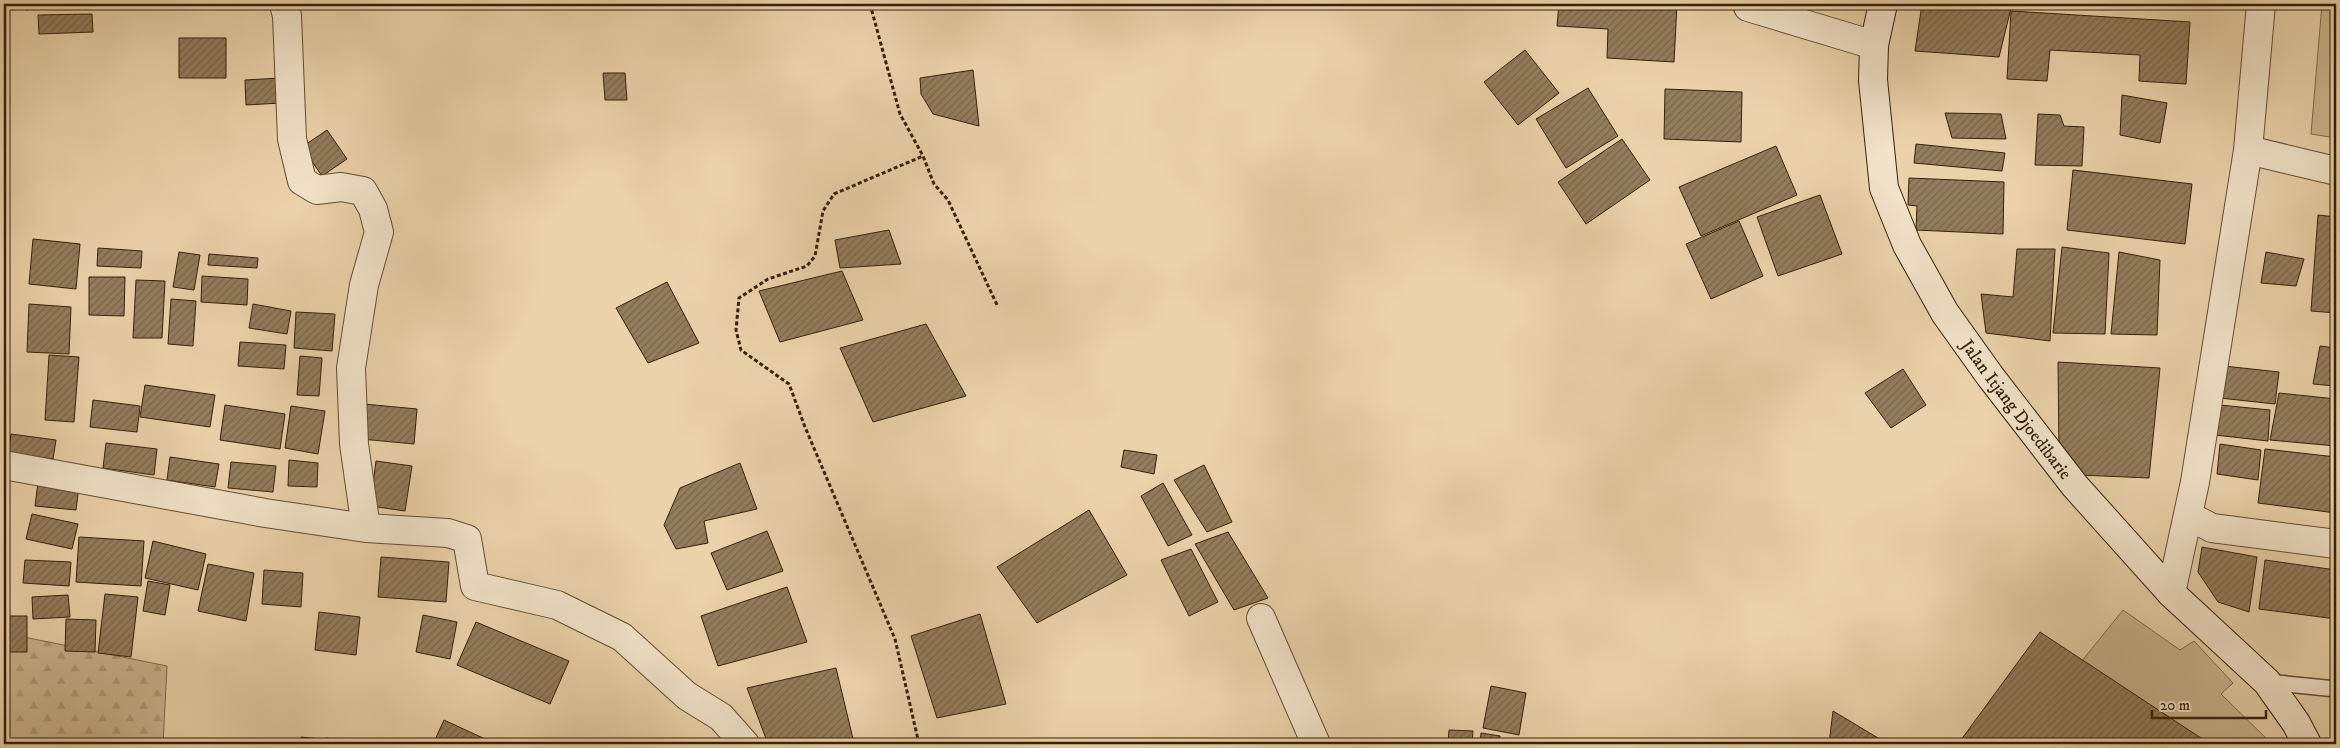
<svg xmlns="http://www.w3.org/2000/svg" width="2340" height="748" font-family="'IM FELL DW Pica',serif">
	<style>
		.grass { fill: #cbb48f; stroke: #806a4c }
		.forest { fill: url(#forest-firs); stroke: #806a4c }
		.building { fill: url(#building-hatch); stroke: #342109 }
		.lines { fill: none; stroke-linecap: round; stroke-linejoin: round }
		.lane-casing { stroke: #624d31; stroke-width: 18 }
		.street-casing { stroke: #624d31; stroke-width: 30 }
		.secondary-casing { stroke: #342109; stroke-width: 30 }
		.path { stroke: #342109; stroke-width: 3; stroke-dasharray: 4 2.5; stroke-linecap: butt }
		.lane { stroke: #f1e2c8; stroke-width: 15 }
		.street { stroke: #f1e2c8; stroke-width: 28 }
		.secondary { stroke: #f1e2c8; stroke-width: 28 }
		.labels { text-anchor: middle; stroke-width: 4; stroke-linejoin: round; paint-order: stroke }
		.street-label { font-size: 18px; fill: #342109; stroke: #f1e2c8 }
	</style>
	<defs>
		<pattern id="forest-firs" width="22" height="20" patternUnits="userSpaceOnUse" patternTransform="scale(1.25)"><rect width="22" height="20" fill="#cbb48f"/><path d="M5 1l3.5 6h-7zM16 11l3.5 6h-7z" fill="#af9a7a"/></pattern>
		<pattern id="building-hatch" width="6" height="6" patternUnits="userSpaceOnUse" patternTransform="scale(1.25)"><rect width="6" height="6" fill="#937d5d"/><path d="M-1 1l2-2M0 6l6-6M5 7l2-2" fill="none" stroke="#79664b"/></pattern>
	</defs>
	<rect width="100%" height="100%" fill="#ead2aa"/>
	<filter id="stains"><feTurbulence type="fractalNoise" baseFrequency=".004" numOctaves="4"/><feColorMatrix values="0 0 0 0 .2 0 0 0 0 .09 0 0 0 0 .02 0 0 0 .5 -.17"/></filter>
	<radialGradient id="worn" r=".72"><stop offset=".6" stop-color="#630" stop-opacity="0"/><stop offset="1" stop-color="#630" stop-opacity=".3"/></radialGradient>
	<path class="grass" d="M 2322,4 L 2336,4 L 2336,138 L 2311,134 Z
		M 2123,610 L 2180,650 L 2194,641 L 2233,683 L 2221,694 L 2272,744 L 2015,744 Z"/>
	<path class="forest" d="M 9,634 L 167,666 L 163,744 L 4,744 L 4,637 Z"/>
	<path class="building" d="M 25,4 L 58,4 L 26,10 Z
		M 1559,4 L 1677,4 L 1674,62 L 1607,58 L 1608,29 L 1557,26 Z
		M 1922,4 L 2012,4 L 1999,57 L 1915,51 Z
		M 2011,11 L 2190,22 L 2186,84 L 2139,81 L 2140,55 L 2050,50 L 2047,81 L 2007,79 Z
		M 92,14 L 93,32 L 39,34 L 38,15 Z
		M 179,38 L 226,38 L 226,78 L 179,78 Z
		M 1525,50 L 1559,93 L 1518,125 L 1484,82 Z
		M 973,70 L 979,126 L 933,114 L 921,94 L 920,78 Z
		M 603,73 L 625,73 L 627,100 L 605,100 Z
		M 280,78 L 281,103 L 246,105 L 245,80 Z
		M 4,87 L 7,87 L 8,118 L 4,118 Z
		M 1588,88 L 1618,136 L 1566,168 L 1536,119 Z
		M 1665,89 L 1742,92 L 1741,142 L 1664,139 Z
		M 2122,95 L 2167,103 L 2160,143 L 2120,135 Z
		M 1945,113 L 2001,114 L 2006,139 L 1952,138 Z
		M 2038,114 L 2060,115 L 2064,126 L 2084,127 L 2082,166 L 2035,165 Z
		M 327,130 L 347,159 L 322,176 L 302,147 Z
		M 1622,139 L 1650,180 L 1586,224 L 1558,182 Z
		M 1916,144 L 2005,153 L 2002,171 L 1914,163 Z
		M 1776,146 L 1797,195 L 1701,236 L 1679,187 Z
		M 2073,170 L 2192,184 L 2185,244 L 2067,230 Z
		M 1909,178 L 2004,182 L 2003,234 L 1916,230 L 1917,206 L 1908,205 Z
		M 1820,195 L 1842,254 L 1778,276 L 1757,217 Z
		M 2318,215 L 2336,217 L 2336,313 L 2311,311 Z
		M 1739,221 L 1763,276 L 1711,299 L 1686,244 Z
		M 889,230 L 901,264 L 840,268 L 835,240 Z
		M 33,239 L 80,244 L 76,289 L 29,284 Z
		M 2062,247 L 2109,253 L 2105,334 L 2053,333 Z
		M 98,248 L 142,251 L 141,268 L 97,266 Z
		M 2017,249 L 2055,249 L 2050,341 L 1986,333 L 1981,294 L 2013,297 Z
		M 179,252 L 200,255 L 194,290 L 173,287 Z
		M 2119,252 L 2160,260 L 2157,335 L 2111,334 Z
		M 2266,252 L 2304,259 L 2296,286 L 2261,283 Z
		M 209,254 L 258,258 L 257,268 L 208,265 Z
		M 842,271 L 863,320 L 780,342 L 759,291 Z
		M 202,276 L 248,279 L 247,305 L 201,302 Z
		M 89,277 L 125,277 L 124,316 L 89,315 Z
		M 136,280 L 165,281 L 162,338 L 133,338 Z
		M 667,282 L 699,343 L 648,363 L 616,308 Z
		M 171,299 L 196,301 L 193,346 L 168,344 Z
		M 29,304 L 71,307 L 69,354 L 27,352 Z
		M 253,304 L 291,311 L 287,334 L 249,328 Z
		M 296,312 L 335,314 L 332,351 L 294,348 Z
		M 926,324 L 966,396 L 873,422 L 840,348 Z
		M 240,342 L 286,345 L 284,369 L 238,366 Z
		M 2320,346 L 2336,348 L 2336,386 L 2313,384 Z
		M 49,355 L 79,357 L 74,422 L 45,420 Z
		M 300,356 L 322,358 L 319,396 L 297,395 Z
		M 2058,362 L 2160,368 L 2149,478 L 2079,475 L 2059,453 Z
		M 2224,366 L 2279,372 L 2275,404 L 2220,398 Z
		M 1903,369 L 1926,405 L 1891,428 L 1865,393 Z
		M 145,385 L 215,395 L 210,427 L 140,417 Z
		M 2279,393 L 2336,399 L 2336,446 L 2270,440 Z
		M 93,400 L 140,406 L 137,432 L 90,427 Z
		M 364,404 L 417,409 L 414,444 L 361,439 Z
		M 225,405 L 285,414 L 280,449 L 220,440 Z
		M 2220,405 L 2270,410 L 2268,441 L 2215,435 Z
		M 291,406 L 325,411 L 318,454 L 285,448 Z
		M 11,434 L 56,440 L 53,459 L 8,453 Z
		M 106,443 L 157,449 L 154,475 L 103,468 Z
		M 2220,444 L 2261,450 L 2258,480 L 2217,474 Z
		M 2265,449 L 2336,457 L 2336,513 L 2258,503 Z
		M 1124,450 L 1157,455 L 1154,474 L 1121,467 Z
		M 170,457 L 219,464 L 215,487 L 167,480 Z
		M 289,460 L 318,463 L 317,487 L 288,486 Z
		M 376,461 L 412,466 L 405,511 L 370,506 Z
		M 231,462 L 276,466 L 273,492 L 228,488 Z
		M 740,463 L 757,509 L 704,521 L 708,543 L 676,549 L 664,525 L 680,488 Z
		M 1204,465 L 1232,522 L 1207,532 L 1174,480 Z
		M 38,482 L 79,486 L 76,510 L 35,506 Z
		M 1163,483 L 1192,535 L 1168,546 L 1141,496 Z
		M 1089,510 L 1127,575 L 1037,623 L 997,567 Z
		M 32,514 L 78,524 L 72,549 L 26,539 Z
		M 767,531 L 783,571 L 727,590 L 711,553 Z
		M 1228,532 L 1268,598 L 1234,610 L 1195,544 Z
		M 79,537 L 144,541 L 141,586 L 76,582 Z
		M 153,541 L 206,554 L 198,590 L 145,578 Z
		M 2202,547 L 2257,557 L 2249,612 L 2218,602 L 2198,572 Z
		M 1191,549 L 1218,602 L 1189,616 L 1161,560 Z
		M 381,557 L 449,562 L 446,602 L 378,597 Z
		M 25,560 L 71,562 L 69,586 L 23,583 Z
		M 2265,560 L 2336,570 L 2336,619 L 2259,609 Z
		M 208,564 L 254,573 L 246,621 L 198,611 Z
		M 264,570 L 303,573 L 301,607 L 262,604 Z
		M 148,581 L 170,585 L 165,615 L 143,611 Z
		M 787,587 L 807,642 L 718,666 L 701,616 Z
		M 105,594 L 138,597 L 131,657 L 98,653 Z
		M 68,595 L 70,617 L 33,619 L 32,597 Z
		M 319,612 L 360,617 L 356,655 L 315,650 Z
		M 980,614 L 1006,704 L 937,718 L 911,636 Z
		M 423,615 L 457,622 L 450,659 L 416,652 Z
		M 4,616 L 27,616 L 27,652 L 4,652 Z
		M 66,619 L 96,620 L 95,652 L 65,651 Z
		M 476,622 L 569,661 L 550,704 L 457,665 Z
		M 2040,632 L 2210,744 L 1958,744 Z
		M 836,668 L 854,743 L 768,744 L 747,688 Z
		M 1491,686 L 1526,693 L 1519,735 L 1483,728 Z
		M 1833,711 L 1888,744 L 1829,744 Z
		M 444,720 L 496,744 L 433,744 Z
		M 1449,730 L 1473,731 L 1472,744 L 1448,744 Z
		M 1481,733 L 1500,736 L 1499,744 L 1480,744 Z
		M 301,737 L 321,739 L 320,744 L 301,744 Z
		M 326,738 L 354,742 L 354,744 L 325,744 Z
		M 1510,739 L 1530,744 L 1509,744 Z"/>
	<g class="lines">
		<defs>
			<path id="lane" d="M 2267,682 L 2336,689"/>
			<path id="street" d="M 284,4 L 287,16 L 292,139 L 302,181 L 317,190 L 341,187 L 363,191 L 373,209 L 379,232 L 364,285 L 351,368 L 354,444 L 366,528
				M 1748,7 L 1874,45
				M 2248,150 L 2336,171
				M 4,465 L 265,513 L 366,528 L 448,533 L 467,539 L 475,586 L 557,605 L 622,637 L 687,696 L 721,717 L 745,744
				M 2189,516 L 2212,528 L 2336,544
				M 2171,593 L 2195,482 L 2248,150 L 2261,4
				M 1261,618 L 1316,744"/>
			<g id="secondary">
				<path id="s1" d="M 1883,4 L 1874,45 L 1873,80 L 1884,188 L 1907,245 L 1945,313 L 1990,376 L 2075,486 L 2171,593 L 2267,682 L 2296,723 L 2307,744"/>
			</g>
		</defs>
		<use href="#lane" class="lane-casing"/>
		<use href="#street" class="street-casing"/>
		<use href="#secondary" class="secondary-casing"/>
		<path class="path" d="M 870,4 L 900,114 L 923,156 L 934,184 L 948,200 L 998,307
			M 919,744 L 895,639 L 805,427 L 789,384 L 741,350 L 736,330 L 739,298 L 768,279 L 807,266 L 815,256 L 823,211 L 834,194 L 923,156"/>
		<use href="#lane" class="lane"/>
		<use href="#street" class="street"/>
		<use href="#secondary" class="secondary"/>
	</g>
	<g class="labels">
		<g class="street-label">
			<text dy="6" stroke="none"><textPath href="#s1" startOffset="445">Jalan Itjang Djoedibarie</textPath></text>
		</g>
	</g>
	<rect width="2340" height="748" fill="none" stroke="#ead2aa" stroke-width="20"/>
	<rect x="5" y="5" width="2330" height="738" fill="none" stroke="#342109" stroke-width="2.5"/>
	<rect x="10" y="10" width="2320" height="728" fill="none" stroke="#342109"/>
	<path d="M2152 710v8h114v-8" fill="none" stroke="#342109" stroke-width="2.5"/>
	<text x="2160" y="710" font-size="15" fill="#342109" stroke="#f1e2c8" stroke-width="4" paint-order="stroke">20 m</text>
	<rect width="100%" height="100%" filter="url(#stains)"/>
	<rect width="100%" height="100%" fill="url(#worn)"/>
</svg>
